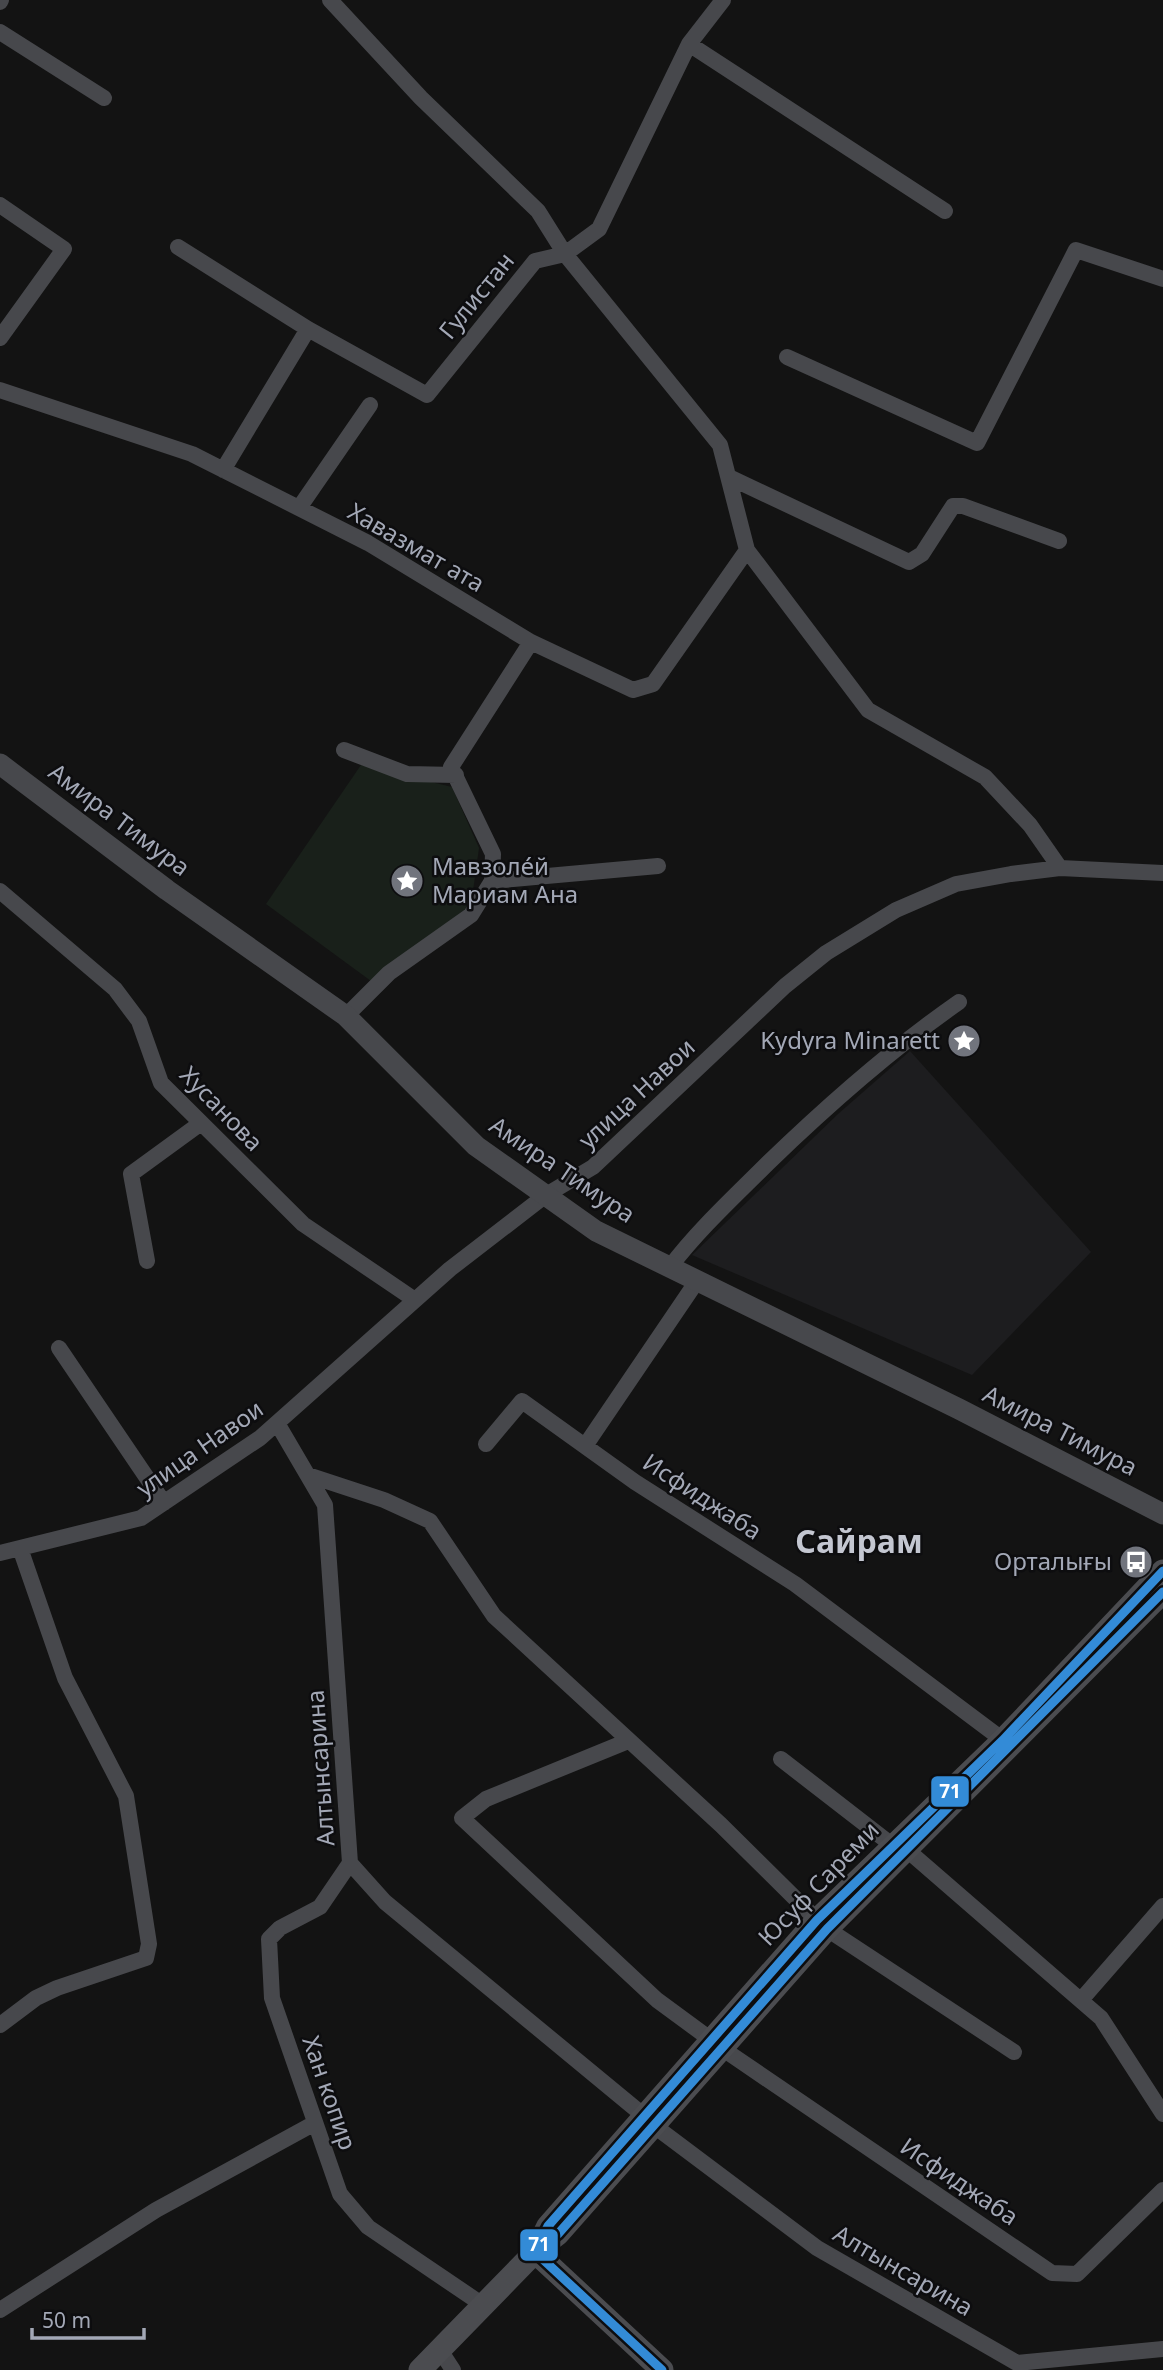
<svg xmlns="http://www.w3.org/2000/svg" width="1163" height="2370" font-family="'Noto Sans',sans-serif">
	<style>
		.built { fill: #1d1d1f }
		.green { fill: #19201a }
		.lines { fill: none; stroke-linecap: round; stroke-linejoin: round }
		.minor { stroke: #47484c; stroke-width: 16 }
		.tertiary { stroke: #47484c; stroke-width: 21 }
		.secondary { stroke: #4b4c50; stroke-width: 23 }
		.bus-1-casing { stroke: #0d0d0f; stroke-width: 14 }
		.bus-1 { stroke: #338bd7; stroke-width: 9 }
		.labels { text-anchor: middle; stroke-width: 5; stroke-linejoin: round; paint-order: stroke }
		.street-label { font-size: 24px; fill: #a3a8b6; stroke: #0d0d0f }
		.poi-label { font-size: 24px; fill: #a3a8b6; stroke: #0d0d0f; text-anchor: end }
		.district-label { font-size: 32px; font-weight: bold; fill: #c4c7d1; stroke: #0d0d0f }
		.line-badge { stroke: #0d0d0f; stroke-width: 2.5 }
		.badge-label { font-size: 19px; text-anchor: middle; font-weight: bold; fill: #fff }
	</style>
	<rect width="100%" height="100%" fill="#131313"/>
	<path class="built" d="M 910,1051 L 1091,1252 L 972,1375 L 692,1255 L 838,1114 Z"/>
	<path class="green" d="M 361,765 L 452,787 L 479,848 L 471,905 L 371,981 L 266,904 Z"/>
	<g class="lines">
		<path class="minor" d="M 330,0 L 421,98 L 538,211 L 565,254 L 720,445 L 747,550 L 868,710 L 985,777 L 1030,825 L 1060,868
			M 0,2 L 1,0
			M 0,32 L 104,98
			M 689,44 L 945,211
			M 0,205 L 64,249 L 0,338
			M 178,247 L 308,329 L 427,395 L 535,261 L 565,254 L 599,229 L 689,44 L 723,0
			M 787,357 L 977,443 L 1076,250 L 1163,279
			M 0,390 L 192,454 L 368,543 L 531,642 L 633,690 L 653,684 L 747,550
			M 223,470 L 308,329
			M 731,478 L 909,562 L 922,554 L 953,506 L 963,506 L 1059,541
			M 299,508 L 370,405
			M 344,750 L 407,774 L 456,775
			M 492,881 L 658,866
			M 0,891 L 115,989 L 139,1021 L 161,1083 L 303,1224 L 415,1300
			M 346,1016 L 389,973 L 471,915 L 492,881 L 493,854 L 451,767 L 531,642
			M 147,1261 L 131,1174 L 201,1123
			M 670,1267 C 699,1229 734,1197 768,1163 C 829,1104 890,1050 959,1002
			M 59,1348 L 164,1503
			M 277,1423 L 325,1505 L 350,1863 L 385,1902 L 643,2115
			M 486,1444 L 522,1401 L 635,1482 L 795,1584 L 1003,1740
			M 585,1446 L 697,1281
			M 308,1475 L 384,1500 L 430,1521 L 494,1616 L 721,1825 L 817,1920
			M 0,1553 L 141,1518 L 260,1438 L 450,1269 L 546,1195 L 593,1167 L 785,986 L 826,953 L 896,910 L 956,884 L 1011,874 L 1060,868 L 1163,873
			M 628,1741 L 486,1799 L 462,1818 L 657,2000 L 710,2039
			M 781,1759 L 892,1845
			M 906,1849 L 1101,2018 L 1163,2114
			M 350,1863 L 320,1907 L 280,1928 L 269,1939 L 272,1998 L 340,2194 L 368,2227 L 483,2305
			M 827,1929 L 1014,2052
			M 1081,2000 L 1163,1906
			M 0,2025 L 36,1998 L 57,1988 L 146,1958 L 149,1944 L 126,1796 L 65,1678 L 20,1548
			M 720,2047 L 1052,2273 L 1077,2274 L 1163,2190
			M 653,2125 L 817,2248 L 1017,2363 L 1163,2349
			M 0,2310 L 156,2210 L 315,2123
			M 440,2350 L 453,2370"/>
		<path class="tertiary" d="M 0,764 L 167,890 L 346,1016 L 476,1146 L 596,1231 L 959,1409 L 1163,1514"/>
		<path class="secondary" d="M 1163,1571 L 1003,1740 L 817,1920 L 548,2226 L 535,2252 L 558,2234 L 827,1929 L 1163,1592
			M 420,2370 L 535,2252 L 662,2370"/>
		<defs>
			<path id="bus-1" d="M 1163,1571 L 1003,1740 L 817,1920 L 548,2226 L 535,2252 L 558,2234 L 827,1929 L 1163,1592
				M 535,2252 L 662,2370"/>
		</defs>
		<use href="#bus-1" class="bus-1-casing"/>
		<use href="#bus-1" class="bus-1"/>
	</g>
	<defs>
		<symbol id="sight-disc" viewBox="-11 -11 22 22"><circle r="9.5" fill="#71747d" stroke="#0d0d0f"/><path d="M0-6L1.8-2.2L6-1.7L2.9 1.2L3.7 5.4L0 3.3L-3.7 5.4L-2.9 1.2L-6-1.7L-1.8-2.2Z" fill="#fff"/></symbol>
		<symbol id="bus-disc" viewBox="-11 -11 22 22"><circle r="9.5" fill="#71747d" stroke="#0d0d0f"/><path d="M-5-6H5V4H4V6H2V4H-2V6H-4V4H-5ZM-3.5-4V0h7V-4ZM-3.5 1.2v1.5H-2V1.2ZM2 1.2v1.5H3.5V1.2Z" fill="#fff"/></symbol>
	</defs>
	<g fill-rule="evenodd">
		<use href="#sight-disc" x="388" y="862" width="38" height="38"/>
		<use href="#sight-disc" x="945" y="1022" width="38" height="38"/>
		<use href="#bus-disc" x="1117" y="1543" width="38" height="38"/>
	</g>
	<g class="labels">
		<g class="street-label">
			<text transform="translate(477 296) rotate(-51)" y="8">Гулистан</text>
			<text transform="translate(416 548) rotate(30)" y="8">Хавазмат ата</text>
			<text transform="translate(119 820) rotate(37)" y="8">Амира Тимура</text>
			<text transform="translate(637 1094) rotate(-43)" y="8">улица Навои</text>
			<text transform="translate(221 1109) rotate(46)" y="8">Хусанова</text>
			<text transform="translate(562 1170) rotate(34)" y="8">Амира Тимура</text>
			<text transform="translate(1060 1431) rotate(27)" y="8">Амира Тимура</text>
			<text transform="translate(200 1449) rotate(-35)" y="8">улица Навои</text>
			<text transform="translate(702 1497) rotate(33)" y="8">Исфиджаба</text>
			<text transform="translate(321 1768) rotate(-94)" y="8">Алтынсарина</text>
			<text transform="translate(819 1884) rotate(-46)" y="8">Юсуф Сареми</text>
			<text transform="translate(329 2093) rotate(71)" y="8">Хан копир</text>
			<text transform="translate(959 2182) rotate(34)" y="8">Исфиджаба</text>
			<text transform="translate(903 2271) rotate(30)" y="8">Алтынсарина</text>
		</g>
		<g class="poi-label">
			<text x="432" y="875" text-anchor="start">Мавзоле́й<tspan x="432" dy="28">Мариам Ана</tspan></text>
			<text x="940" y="1049">Kydyra Minarett</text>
			<text x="1112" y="1570">Орталығы</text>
		</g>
		<g class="district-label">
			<text x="859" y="1553">Сайрам</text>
		</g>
	</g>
	<g class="line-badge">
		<rect x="930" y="1775" width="40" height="33" rx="7" fill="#338bd7"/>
		<rect x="519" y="2228" width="40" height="34" rx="7" fill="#338bd7"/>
	</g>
	<g class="badge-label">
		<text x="950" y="1798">71</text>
		<text x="539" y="2251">71</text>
	</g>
	<path d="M32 2328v10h112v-10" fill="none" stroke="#a3a8b6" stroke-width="3.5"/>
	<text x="42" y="2328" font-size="21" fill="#a3a8b6" stroke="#0d0d0f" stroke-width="5" paint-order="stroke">50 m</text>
</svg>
